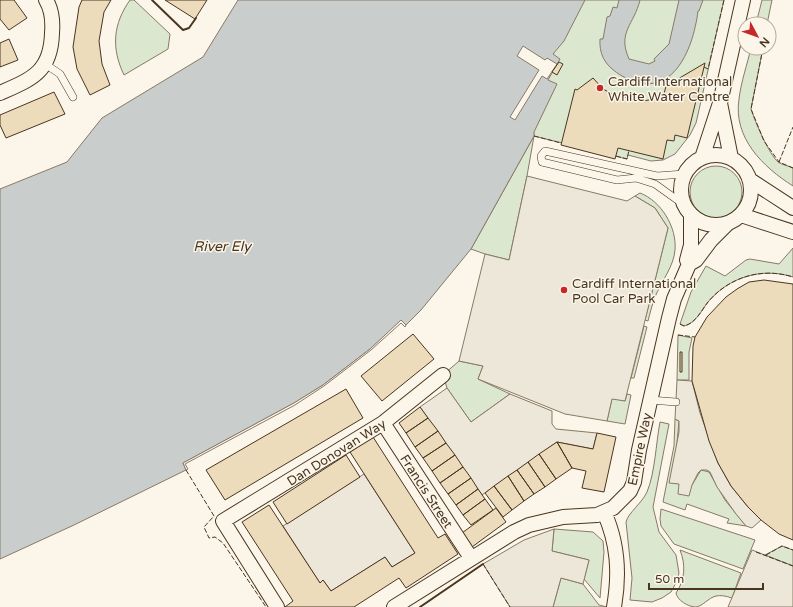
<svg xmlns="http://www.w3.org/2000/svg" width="793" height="607" font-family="'Varela Round',sans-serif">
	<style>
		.green { fill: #dce7d0; stroke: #887966 }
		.parking { fill: #ede7d9; stroke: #887966 }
		.water { fill: #c9cecd; stroke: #887966 }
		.pier { fill: #fbf6e9; stroke: #887966 }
		.building { fill: #ecdcbc; stroke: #4a3520 }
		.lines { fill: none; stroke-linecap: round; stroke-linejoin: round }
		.lane-casing { stroke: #4a3520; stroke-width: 8 }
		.street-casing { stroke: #4a3520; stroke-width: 16 }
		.lane { stroke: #fbf6e9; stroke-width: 7 }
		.street { stroke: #fbf6e9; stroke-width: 14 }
		.fence { stroke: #4a3520; stroke-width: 1; stroke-dasharray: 5 2; stroke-linecap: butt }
		.wall { stroke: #4a3520; stroke-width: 2 }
		.poi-dot { fill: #c62828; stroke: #fbf6e9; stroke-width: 1.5 }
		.labels { text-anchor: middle; stroke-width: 3; stroke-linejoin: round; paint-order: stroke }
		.poi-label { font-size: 13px; fill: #4a3520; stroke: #fbf6e9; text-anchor: start }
		.street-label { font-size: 13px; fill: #4a3520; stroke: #fbf6e9 }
		.water-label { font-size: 14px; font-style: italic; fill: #4a3520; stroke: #fbf6e9 }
	</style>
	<rect width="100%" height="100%" fill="#fbf6e9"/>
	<path class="green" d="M 130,0 L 134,0 L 170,34 L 168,49 L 124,75 C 111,48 113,24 130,0 Z
		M 522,0 L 724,0 L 696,123 L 690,135 L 675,154 L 663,160 L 651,161 L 628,155 L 627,159 L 534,136 L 527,176 L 509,260 L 485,254 L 471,249 L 534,136 Z
		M 762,0 L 772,0 L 767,24 L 756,24 Z
		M 751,48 L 763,48 L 751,109 C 755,122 769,154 778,162 C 782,165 789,166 793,168 L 793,186 C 763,167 733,138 739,99 C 741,82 747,65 751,48 Z
		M690 192a26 26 0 1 1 52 0a26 26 0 1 1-52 0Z
		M 640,193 C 661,201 677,227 675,250 C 674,266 661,282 655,297 C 652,305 650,313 648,321 L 645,320 L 668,228 L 655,208 L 635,196 Z
		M 793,248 L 793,277 C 762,267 729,277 708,302 C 701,311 696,323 684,326 L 680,324 L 691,292 L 706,266 L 725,276 L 746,260 L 750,259 L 779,264 Z
		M 644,326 L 647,327 L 634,378 L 631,378 Z
		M 678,335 L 692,338 L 689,352 L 689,380 L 677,380 Z
		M 459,361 L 483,366 L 478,379 L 510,394 L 471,422 L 447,388 L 443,375 Z
		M 627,394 L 631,395 L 625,424 L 607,421 L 612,398 L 625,401 Z
		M 675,419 L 679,421 L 676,454 L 692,485 L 701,470 L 709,472 L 725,500 L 746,526 L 727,523 L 729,519 L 687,504 L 685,510 L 663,502 L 674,446 Z
		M 660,422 L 669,424 L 653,507 L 659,532 L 676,555 L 679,573 L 676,583 L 671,592 L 662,598 L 652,602 L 630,600 L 632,578 L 626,522 C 628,513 642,503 647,492 C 655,473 656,443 660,422 Z
		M 661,509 L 755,540 L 743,569 L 674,544 L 661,526 L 660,519 Z
		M 554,529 L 593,532 L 603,541 L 604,552 L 600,598 L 584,579 L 589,560 L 552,551 Z
		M 782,546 L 793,550 L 793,566 L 765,555 Z
		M 680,550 L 741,573 L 732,598 C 726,596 721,595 716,596 C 708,598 703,606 696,607 C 688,607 677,600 676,593 C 685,580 686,565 680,550 Z
		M 561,578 L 583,584 L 599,605 L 607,607 L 553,607 Z"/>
	<path class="parking" d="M 527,176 L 627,201 L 635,196 L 655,208 L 668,228 L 625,401 L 612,399 L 607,421 L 565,414 L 478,379 L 483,366 L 459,361 L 485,254 L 509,260 Z
		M 677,380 L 692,381 L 700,413 L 718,463 L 731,486 L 748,507 L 761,520 L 752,528 L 746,526 L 736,514 L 717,487 L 710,472 L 707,470 L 701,470 L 698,473 L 692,485 L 689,496 L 678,494 L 679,484 L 669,483 L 679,432 L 679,421 L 675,419 Z
		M 447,388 L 471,422 L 510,394 L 552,411 L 552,424 L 556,429 L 597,433 L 593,449 L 557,442 L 482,495 L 420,407 Z
		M 364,474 L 415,553 L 392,567 L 385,557 L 331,591 L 323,580 L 320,583 L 283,526 Z
		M 554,529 L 552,551 L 589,560 L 583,584 L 561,578 L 553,607 L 510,607 L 483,564 L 524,540 Z
		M 752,550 L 793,566 L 793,607 L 728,607 Z"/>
	<path class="water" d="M 238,0 L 585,0 L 564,41 L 553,54 L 560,59 L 548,80 L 557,84 L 534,132 L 534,136 L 471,249 L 421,310 L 406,325 L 401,321 L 370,349 L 323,385 L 294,403 L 183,463 L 186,470 L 74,525 L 0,559 L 0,189 L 67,162 L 102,118 L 203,57 Z
		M 619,0 L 640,0 C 634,25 617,32 629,59 L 649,64 L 655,61 L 654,59 L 669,44 L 679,0 L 703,0 L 699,11 L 698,11 C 693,51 671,104 622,76 C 607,67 599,57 600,39 L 603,39 L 607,17 L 610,16 L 613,7 L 617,8 Z"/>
	<path class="pier" d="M 523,46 L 545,60 L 547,58 L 557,64 L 547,79 L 542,76 L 515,120 L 510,117 L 539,70 L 517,56 Z
		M 401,320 L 406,325 L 405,327 L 401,323 L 371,350 L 324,386 L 295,405 L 185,464 L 188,469 L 186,470 L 183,463 L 294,403 L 323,385 L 370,349 Z"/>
	<path class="building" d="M 0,0 L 14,0 L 27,18 L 9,30 L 0,19 Z
		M 82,0 L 111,0 L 104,12 L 99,41 L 102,64 L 110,85 L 90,95 L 77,69 L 73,47 L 79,7 Z
		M 165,0 L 207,0 L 195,19 Z
		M 9,39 L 18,60 L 0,67 L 0,43 Z
		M 559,62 L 563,64 L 557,75 L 552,72 Z
		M 705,63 L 687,138 L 675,135 L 674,141 L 667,140 L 663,159 L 618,148 L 615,159 L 561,145 L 575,89 L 577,90 L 593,78 L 603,89 L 614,95 L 642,101 L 649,100 L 664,94 L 666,86 Z
		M 54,92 L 65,114 L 6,138 L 0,125 L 0,115 Z
		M 764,280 L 793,284 L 793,540 L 779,534 L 761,520 L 748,507 L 731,486 L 718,463 L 709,441 L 692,381 L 693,346 L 695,337 L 707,317 L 726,297 L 737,289 L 749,282 Z
		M 413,334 L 434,359 L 382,401 L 361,376 Z
		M 680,352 L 682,352 L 682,372 L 680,372 Z
		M 346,389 L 363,418 L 225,500 L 206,470 Z
		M 420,407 L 428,418 L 406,433 L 399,423 Z
		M 428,418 L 438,431 L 415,447 L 406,433 Z
		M 438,431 L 446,443 L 423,458 L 415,447 Z
		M 597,433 L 616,437 L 604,492 L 582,488 L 586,471 L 572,468 L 557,442 L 593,449 Z
		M 373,437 L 438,538 L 445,534 L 458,554 L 406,588 L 399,578 L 354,607 L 285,607 L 293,601 L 242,522 L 269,505 L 320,583 L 323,580 L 331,591 L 385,557 L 392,567 L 415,553 L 350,452 Z
		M 557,442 L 572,468 L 556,479 L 539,454 Z
		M 446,443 L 455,455 L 432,471 L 423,458 Z
		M 539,454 L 556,479 L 545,487 L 528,462 Z
		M 346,455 L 360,477 L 287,524 L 273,502 Z
		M 455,455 L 463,467 L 440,483 L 432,471 Z
		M 528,462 L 545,487 L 534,494 L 517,470 Z
		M 463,467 L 471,478 L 448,494 L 440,483 Z
		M 517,470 L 534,494 L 524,501 L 508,476 Z
		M 508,476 L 524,501 L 512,510 L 494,486 Z
		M 471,478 L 478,489 L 456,505 L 448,494 Z
		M 494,486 L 512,510 L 503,517 L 485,493 Z
		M 478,489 L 485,499 L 463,515 L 456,505 Z
		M 485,499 L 493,510 L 471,525 L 463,515 Z
		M 496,508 L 506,522 L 472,547 L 462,533 Z"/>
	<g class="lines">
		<defs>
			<path id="lane" d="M 45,64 L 60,74 L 73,97
				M 683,204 L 655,184 L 636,178 L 617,180 L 542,162 L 541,156 L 545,151 L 657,176 L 684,174
				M 650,400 L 676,402"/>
			<path id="street" d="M 0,93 C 32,79 51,72 52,33 C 53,21 52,10 46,0
				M 720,103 L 731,158
				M681 190a35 35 0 1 1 70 0a35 35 0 1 1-70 0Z
				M 702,158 L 720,103 L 743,0
				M 750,180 L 793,208
				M 741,215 L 793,232
				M 689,264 L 696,260 L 711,240 L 728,223
				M 383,423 L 471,558
				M 604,512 C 618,543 620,573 614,607
				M 277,607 L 223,521 L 383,423 L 443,375
				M 394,607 L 514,532 L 529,525 L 563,517 L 597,515 L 613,508 L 630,491 L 634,482 L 639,450 L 669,318 L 674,299 L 689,264 L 687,260 L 691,245 L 691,216"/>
		</defs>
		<use href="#lane" class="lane-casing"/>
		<use href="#street" class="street-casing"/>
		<use href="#lane" class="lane"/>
		<use href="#street" class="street"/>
		<path class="fence" d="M 767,24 L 767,23
			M 763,48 L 751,109 L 764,141 L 779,162 L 793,168
			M 704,67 L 708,69 L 724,0
			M 534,136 L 561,143
			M 616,156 L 627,159 L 629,150
			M 779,162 L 793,127
			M 680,324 L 684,326 C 696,323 701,311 708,302 C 729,277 762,267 793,277
			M 678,335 L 695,337
			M 186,470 L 214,516 L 204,527 L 209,538 L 215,537 L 223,543 L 266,607
			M 756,552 L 793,566
			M 766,555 L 782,546 L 793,550
			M 483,564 L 510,607"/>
		<path class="wall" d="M 152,0 L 183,30 L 189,28 L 196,18
			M 420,607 L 483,564"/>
	</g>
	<g class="poi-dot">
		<circle cx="600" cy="88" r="4"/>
		<circle cx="564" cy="290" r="4"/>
	</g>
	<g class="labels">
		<g class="poi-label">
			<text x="608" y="86">Cardiff International<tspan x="608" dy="15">White Water Centre</tspan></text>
			<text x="572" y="288">Cardiff International<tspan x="572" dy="15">Pool Car Park</tspan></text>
		</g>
		<g class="street-label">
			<text transform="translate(639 449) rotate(-78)" y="5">Empire Way</text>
			<text transform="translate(336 452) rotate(-32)" y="5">Dan Donovan Way</text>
			<text transform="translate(427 491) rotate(57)" y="5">Francis Street</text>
		</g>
		<g class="water-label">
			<text x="222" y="251">River Ely</text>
		</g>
	</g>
	<g transform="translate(757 36) rotate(131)"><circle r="19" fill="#fbf6e9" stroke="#b4a999"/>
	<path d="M0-3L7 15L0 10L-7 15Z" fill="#c62828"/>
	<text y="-6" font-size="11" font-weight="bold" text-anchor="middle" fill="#4a3520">N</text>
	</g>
	<path d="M649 583v6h114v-6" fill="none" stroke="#4a3520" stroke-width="2"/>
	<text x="655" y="583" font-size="12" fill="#4a3520" stroke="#fbf6e9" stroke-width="3" paint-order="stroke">50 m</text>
</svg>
